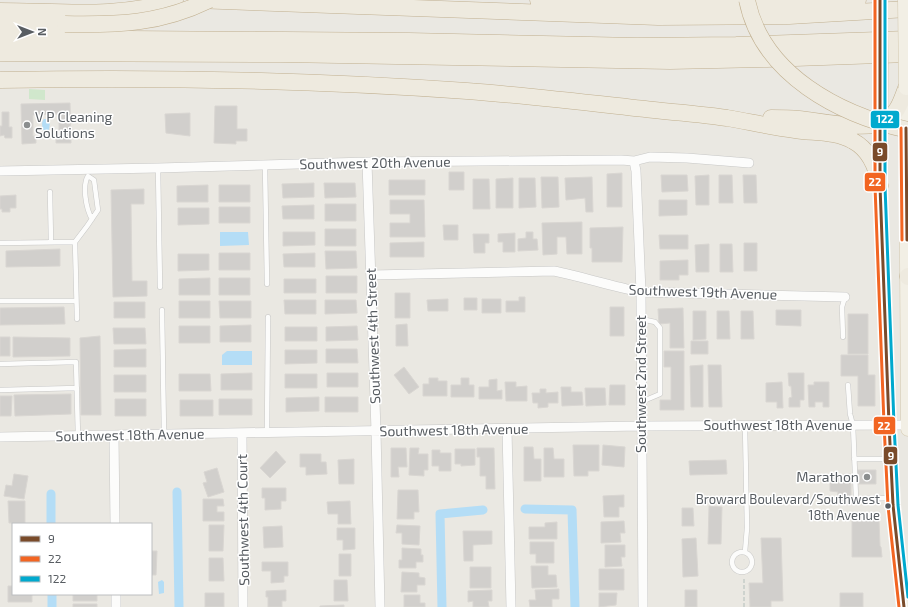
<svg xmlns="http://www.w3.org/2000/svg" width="908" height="607" font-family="'Exo 2',sans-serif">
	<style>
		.green { fill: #d0e7cc }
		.water { fill: #b4ddf6 }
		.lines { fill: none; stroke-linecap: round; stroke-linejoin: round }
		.canal { stroke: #b4ddf6; stroke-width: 9 }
		.building { fill: #d1cfcc; stroke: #d9d6d2 }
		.lane-casing { stroke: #c7c7c6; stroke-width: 5.5 }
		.street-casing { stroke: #c7c7c6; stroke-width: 10 }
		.primary-casing { stroke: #d3c8af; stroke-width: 15 }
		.highway-casing { stroke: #c1b090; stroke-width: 17 }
		.path { stroke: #c5ccc8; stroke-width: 1.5; stroke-dasharray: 4 2; stroke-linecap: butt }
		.lane { stroke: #fcfcfb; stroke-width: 4.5 }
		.street { stroke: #fcfcfb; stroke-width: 9 }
		.primary { stroke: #f2efe5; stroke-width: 14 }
		.highway { stroke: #eeeadf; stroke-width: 16 }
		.primary-bridge-casing { stroke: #d3c8af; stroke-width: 15; stroke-linecap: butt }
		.highway-bridge-casing { stroke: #c1b090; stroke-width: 17; stroke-linecap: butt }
		.primary-bridge { stroke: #f2efe5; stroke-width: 14 }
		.highway-bridge { stroke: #eeeadf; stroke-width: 16 }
		.bus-1-casing { stroke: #fff; stroke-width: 6 }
		.bus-2-casing { stroke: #fff; stroke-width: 6 }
		.bus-3-casing { stroke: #fff; stroke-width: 6 }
		.bus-1 { stroke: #7a4b2a; stroke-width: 3 }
		.bus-2 { stroke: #f26522; stroke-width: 3 }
		.bus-3 { stroke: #00a9ce; stroke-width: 3 }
		.poi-dot { fill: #8b8e8f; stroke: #fff; stroke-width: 1.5 }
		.bus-dot { fill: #585d62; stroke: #fff; stroke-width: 1.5 }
		.labels { text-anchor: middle; stroke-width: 3; stroke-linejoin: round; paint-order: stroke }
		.bus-label { font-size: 13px; fill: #585d62; stroke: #fff; text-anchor: end }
		.poi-label { font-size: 14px; fill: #585d62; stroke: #fff; text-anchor: start }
		.street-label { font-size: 14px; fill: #585d62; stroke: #fff }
		.line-badge { stroke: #fff; stroke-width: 1.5 }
		.badge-label { font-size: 11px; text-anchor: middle; font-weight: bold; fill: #fff }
	</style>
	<rect width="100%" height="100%" fill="#eae8e2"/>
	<path class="green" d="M 29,89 L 45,90 L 45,100 L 29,99 Z"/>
	<path class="water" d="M 44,119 L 46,119 L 50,122 L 49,130 L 46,132 L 44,131 C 42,128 41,122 44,119 Z
		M 220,232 L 248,232 L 249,245 L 220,246 Z
		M 227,351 L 252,351 L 252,365 L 222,365 L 222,355 Z
		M 162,580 L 164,582 L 164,593 L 159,594 L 158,582 Z"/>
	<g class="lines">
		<path class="canal" d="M 177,492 L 179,607
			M 51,494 L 51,524
			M 525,509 L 572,510 L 575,607
			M 52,594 L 52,607
			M 442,607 L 440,514 L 483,510"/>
	</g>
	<path class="building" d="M 70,103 L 71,143 L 56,143 L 56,136 L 59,136 L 59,114 L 33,115 L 33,136 L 36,136 L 36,143 L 22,144 L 21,104 Z
		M 215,106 L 237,106 L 237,129 L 247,129 L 247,141 L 236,141 L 236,144 L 214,143 Z
		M 2,112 L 9,112 L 9,127 L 12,127 L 12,138 L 5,138 L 4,135 L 0,136 L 0,126 L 2,126 Z
		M 190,113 L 190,136 L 166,133 L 165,114 Z
		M 449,172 L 464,172 L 464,190 L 449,190 Z
		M 622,173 L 622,207 L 607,207 L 607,174 Z
		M 661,175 L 687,175 L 688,191 L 662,192 Z
		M 709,175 L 709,205 L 696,205 L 695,176 Z
		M 719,175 L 732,175 L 733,203 L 719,203 Z
		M 743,175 L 756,175 L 757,203 L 744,203 Z
		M 541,177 L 558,177 L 559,207 L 542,208 Z
		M 592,177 L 593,212 L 586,212 L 585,198 L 566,200 L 565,178 Z
		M 513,178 L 513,208 L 496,208 L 496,179 Z
		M 519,178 L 535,178 L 536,207 L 519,208 Z
		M 473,179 L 489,179 L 490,209 L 473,209 Z
		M 389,180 L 425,180 L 425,195 L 389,195 Z
		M 314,183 L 314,197 L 283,198 L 282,184 Z
		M 324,183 L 355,183 L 356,197 L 325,198 Z
		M 208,185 L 208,202 L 177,202 L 177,186 Z
		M 219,185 L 250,185 L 250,202 L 219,202 Z
		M 144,189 L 144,204 L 131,204 L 132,281 L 147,281 L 147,296 L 113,297 L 111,190 Z
		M 16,195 L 16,208 L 10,208 L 10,212 L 2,212 L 2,209 L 0,209 L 0,196 Z
		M 390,200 L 424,200 L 425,237 L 390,237 L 390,223 L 410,223 L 410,214 L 390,214 Z
		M 659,200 L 687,200 L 687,215 L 659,216 Z
		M 325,204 L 356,204 L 356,221 L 325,221 Z
		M 314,205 L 314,219 L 283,219 L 282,206 Z
		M 219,207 L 250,207 L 250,223 L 219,223 Z
		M 178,208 L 209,208 L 209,224 L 178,225 Z
		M 582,222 L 582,254 L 567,254 L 566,237 L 557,237 L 557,254 L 543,255 L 542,223 Z
		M 443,225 L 458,225 L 458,240 L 444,240 Z
		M 623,227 L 622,262 L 592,262 L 592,248 L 590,248 L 590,228 Z
		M 325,229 L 356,229 L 356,246 L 325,246 Z
		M 283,232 L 315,232 L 315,245 L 283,246 Z
		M 526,232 L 533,232 L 533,239 L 537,239 L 538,250 L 518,251 L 518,239 L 526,238 Z
		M 515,233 L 515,252 L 503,252 L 503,242 L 498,242 L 498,234 Z
		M 473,234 L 489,234 L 489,243 L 485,243 L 485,253 L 474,253 Z
		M 659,235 L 688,235 L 688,249 L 660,249 Z
		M 424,242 L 424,257 L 390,257 L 390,243 Z
		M 744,243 L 757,243 L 757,271 L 744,271 Z
		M 709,244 L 709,272 L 696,272 L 695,245 Z
		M 720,244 L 732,244 L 733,272 L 720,272 Z
		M 60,249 L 60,266 L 6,267 L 6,251 Z
		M 325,251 L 356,251 L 357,268 L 326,269 Z
		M 219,253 L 250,253 L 250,270 L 219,270 Z
		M 315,253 L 315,267 L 284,267 L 283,254 Z
		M 178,254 L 209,254 L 209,270 L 178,271 Z
		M 688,260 L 688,275 L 679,275 L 679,280 L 660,280 L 660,261 Z
		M 326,276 L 357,276 L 357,293 L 326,293 Z
		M 210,278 L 210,295 L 179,295 L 179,279 Z
		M 219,278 L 250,278 L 250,295 L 219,295 Z
		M 284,279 L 316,279 L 316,293 L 284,293 Z
		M 395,293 L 410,293 L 410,318 L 395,318 Z
		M 519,297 L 525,297 L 525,312 L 506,312 L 506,301 L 519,301 Z
		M 464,298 L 477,298 L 477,310 L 464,310 Z
		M 448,299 L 448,311 L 428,311 L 427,300 Z
		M 482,299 L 501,299 L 501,313 L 482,313 Z
		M 284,300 L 316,300 L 316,314 L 285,314 Z
		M 325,300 L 356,300 L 357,313 L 325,314 Z
		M 179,301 L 210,301 L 210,318 L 179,318 Z
		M 219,301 L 251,301 L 251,318 L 220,318 Z
		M 114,302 L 145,302 L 145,318 L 114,318 Z
		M 64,307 L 65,324 L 0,325 L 0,308 Z
		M 610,307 L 624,307 L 624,336 L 610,336 Z
		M 683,308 L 684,348 L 670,348 L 670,323 L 659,324 L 658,309 Z
		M 776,310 L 801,310 L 801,326 L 776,325 Z
		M 693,311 L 706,311 L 706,339 L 693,340 Z
		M 717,311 L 729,311 L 730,339 L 717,339 Z
		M 741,311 L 753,311 L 754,339 L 741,339 Z
		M 848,314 L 868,314 L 868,354 L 848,354 Z
		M 407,324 L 408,346 L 396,346 L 396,325 Z
		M 251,325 L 251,342 L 220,342 L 220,326 Z
		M 179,326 L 210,326 L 210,343 L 179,343 Z
		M 357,326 L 358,340 L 326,341 L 326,327 Z
		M 285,327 L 317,327 L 317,341 L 285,341 Z
		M 113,328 L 145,328 L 146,344 L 114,344 Z
		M 100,336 L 101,415 L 81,415 L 80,338 Z
		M 0,337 L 10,337 L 10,356 L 0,356 Z
		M 13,337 L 70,338 L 70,356 L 13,357 Z
		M 691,341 L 708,341 L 708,354 L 691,354 Z
		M 146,349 L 146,367 L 114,367 L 114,350 Z
		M 326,349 L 357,349 L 358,363 L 326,363 Z
		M 285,350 L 317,350 L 317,363 L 285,364 Z
		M 664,351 L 684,351 L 684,410 L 660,410 L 660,400 L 671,400 L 671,367 L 664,367 Z
		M 841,355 L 868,355 L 868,375 L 875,375 L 875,406 L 858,406 L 858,376 L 841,376 Z
		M 703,365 L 703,407 L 691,407 L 690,366 Z
		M 708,365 L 721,365 L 722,407 L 709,407 Z
		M 404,367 L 419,387 L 409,394 L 394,375 Z
		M 252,373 L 252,390 L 221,390 L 221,374 Z
		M 327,373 L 358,373 L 358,387 L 327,387 Z
		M 788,373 L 804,373 L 804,400 L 800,400 L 800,407 L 789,407 L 789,398 L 792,397 L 791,386 L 789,386 Z
		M 179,374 L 210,374 L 211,391 L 179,391 Z
		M 285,374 L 317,374 L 317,388 L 285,388 Z
		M 114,375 L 146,375 L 146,392 L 114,392 Z
		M 429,378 L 438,378 L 438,381 L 447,381 L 447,396 L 423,396 L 423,384 L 429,384 Z
		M 461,378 L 469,378 L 469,385 L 474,385 L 474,397 L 451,397 L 451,385 L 461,385 Z
		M 497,379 L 497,391 L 502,390 L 502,399 L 479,399 L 479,387 L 489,387 L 489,380 Z
		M 505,382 L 516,382 L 516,387 L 527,386 L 527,401 L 506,401 Z
		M 782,382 L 783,408 L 777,408 L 777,402 L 766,402 L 766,383 Z
		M 814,382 L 829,382 L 829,407 L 823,407 L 823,402 L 815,402 L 815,407 L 809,407 L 808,385 L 814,385 Z
		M 610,385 L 625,385 L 625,405 L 609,405 Z
		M 561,387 L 571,387 L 571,392 L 582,392 L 583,405 L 562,406 Z
		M 585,388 L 605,388 L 606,405 L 586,406 Z
		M 540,389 L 546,389 L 546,393 L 558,392 L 558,403 L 548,403 L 548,407 L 538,408 L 538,403 L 533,403 L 532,393 L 540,393 Z
		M 71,394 L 71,414 L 15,416 L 14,395 Z
		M 0,396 L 12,396 L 11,416 L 0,416 Z
		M 319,397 L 319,411 L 286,412 L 286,398 Z
		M 325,397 L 358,397 L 358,412 L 325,412 Z
		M 115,399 L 146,399 L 146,416 L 115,416 Z
		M 219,399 L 252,399 L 252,415 L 219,415 Z
		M 180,400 L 213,400 L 213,416 L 180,416 Z
		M 573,445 L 599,445 L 599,471 L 588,471 L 588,476 L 574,476 Z
		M 603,445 L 625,447 L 624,467 L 602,465 Z
		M 524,447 L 533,447 L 534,459 L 541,459 L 541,481 L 524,481 Z
		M 391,448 L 406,448 L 407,467 L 398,467 L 399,477 L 391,477 Z
		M 410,448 L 419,448 L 418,454 L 428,454 L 428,470 L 424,470 L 424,476 L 409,475 Z
		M 477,448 L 494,448 L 495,489 L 486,489 L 486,476 L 480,476 L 480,457 L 477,457 Z
		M 544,448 L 553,448 L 554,459 L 564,459 L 564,477 L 544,477 Z
		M 455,449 L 475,449 L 475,465 L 461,466 L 461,464 L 455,464 Z
		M 432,450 L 440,450 L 440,453 L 451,453 L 451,471 L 439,471 L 439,466 L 432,466 Z
		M 276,451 L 286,462 L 270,478 L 260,468 Z
		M 300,454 L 321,454 L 321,462 L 326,462 L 327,474 L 306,475 L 306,467 L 300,467 Z
		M 354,459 L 354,484 L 339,484 L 338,460 Z
		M 726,460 L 727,474 L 690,475 L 689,461 Z
		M 217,468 L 224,492 L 208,497 L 203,483 L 207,482 L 204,472 Z
		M 857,470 L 876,470 L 876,484 L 857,484 Z
		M 14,474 L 28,476 L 24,499 L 4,496 L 6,485 L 12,486 Z
		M 851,474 L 851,505 L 837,504 L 838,492 L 830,491 L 830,475 Z
		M 262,488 L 286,488 L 286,501 L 281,501 L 281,509 L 265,510 L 265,498 L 262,498 Z
		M 398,490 L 418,490 L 419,512 L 414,512 L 414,519 L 397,519 Z
		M 624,495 L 624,507 L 619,507 L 619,517 L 604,517 L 603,496 Z
		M 203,499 L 223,499 L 224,506 L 217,506 L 217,512 L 224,512 L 224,521 L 203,521 Z
		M 8,501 L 25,501 L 25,523 L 9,523 Z
		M 350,501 L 351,524 L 338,524 L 338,514 L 328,514 L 327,502 Z
		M 709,506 L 722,507 L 721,544 L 708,544 Z
		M 682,508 L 693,508 L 694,526 L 682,526 Z
		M 862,520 L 879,520 L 880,546 L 881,547 L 882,557 L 852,557 L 852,521 L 862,521 Z
		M 624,521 L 625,533 L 620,533 L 621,542 L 601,543 L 601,522 Z
		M 557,522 L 557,539 L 529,539 L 529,527 L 545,527 L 545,523 Z
		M 209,525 L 224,525 L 223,551 L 209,551 Z
		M 397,525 L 420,526 L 419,545 L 402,544 L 402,533 L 396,533 Z
		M 282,526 L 283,547 L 264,548 L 263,527 Z
		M 337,528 L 355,528 L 355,549 L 343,550 L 343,540 L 337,540 Z
		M 463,531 L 492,531 L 492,544 L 473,545 L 473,561 L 464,561 Z
		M 696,538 L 698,576 L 683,577 L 682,539 Z
		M 761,538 L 781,538 L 783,601 L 771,601 L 771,607 L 750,607 L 749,583 L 763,583 Z
		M 530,542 L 554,542 L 554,563 L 536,563 L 536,554 L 530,554 Z
		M 605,545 L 625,545 L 625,557 L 621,557 L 622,566 L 605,567 Z
		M 402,548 L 421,549 L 421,555 L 423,555 L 423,562 L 416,562 L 416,568 L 399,568 L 399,560 L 402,560 Z
		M 151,551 L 157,551 L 156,575 L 151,575 Z
		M 339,554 L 351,554 L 351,576 L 339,576 Z
		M 209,558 L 223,558 L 224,581 L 209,581 Z
		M 262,562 L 288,562 L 288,576 L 284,576 L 284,582 L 271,583 L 271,571 L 262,571 Z
		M 531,566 L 548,566 L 548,575 L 556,575 L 557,587 L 532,588 Z
		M 470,567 L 491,567 L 491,588 L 470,588 Z
		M 599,569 L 624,569 L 624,590 L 599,590 Z
		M 402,572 L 419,573 L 419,577 L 425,578 L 425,585 L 417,585 L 417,592 L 401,592 Z
		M 334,580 L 347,580 L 348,601 L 334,601 Z
		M 8,586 L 13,586 L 13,594 L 32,594 L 32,602 L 8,602 Z
		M 559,589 L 559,599 L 552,599 L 552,607 L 530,607 L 529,600 L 536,600 L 535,590 Z
		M 286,590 L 286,601 L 282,601 L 282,607 L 268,607 L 268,597 L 266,597 L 266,591 Z
		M 492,590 L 492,601 L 488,601 L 489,607 L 473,607 L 473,601 L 468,602 L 468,591 Z
		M 685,590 L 697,590 L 697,607 L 685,607 Z
		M 205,593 L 224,593 L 224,607 L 205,607 Z
		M 599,593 L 617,593 L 616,605 L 599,607 Z
		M 840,593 L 863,593 L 863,607 L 840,607 Z
		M 73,594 L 97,594 L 97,601 L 73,601 Z
		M 404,595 L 420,595 L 420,603 L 425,603 L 425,607 L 404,607 Z
		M 73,604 L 97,604 L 97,607 L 73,607 Z
		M 344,605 L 344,607 L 320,607 L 320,606 Z"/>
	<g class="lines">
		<defs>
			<path id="lane" d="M 265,165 L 267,284
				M 158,168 L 160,287
				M 50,192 L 51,242
				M 75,242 L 77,319
				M 0,243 L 75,242 C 83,232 91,221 98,210 L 94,180 L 88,176 C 82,186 86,209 92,219
				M 0,301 L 76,301
				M 162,310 L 164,434
				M 641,319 L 655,322 L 660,328 L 660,394 L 641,402
				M 843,337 L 842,307 L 845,297
				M 0,364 L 76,362 L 78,436
				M 848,385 L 850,414 L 853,425 L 856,498 L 856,499 L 891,498
				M 0,390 L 77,388
				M 745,425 L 747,528 L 745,552
				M 267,433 L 268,317
				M 854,459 L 889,459
				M732 562a10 10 0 1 1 20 0a10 10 0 1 1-20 0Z"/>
			<path id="street" d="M 634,161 L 636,171 L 641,292 L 643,607
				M 367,162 L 376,431 L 380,607
				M 0,171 L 158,168 L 367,162 L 621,160 L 634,161 L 650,157 L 687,158 L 749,163
				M 372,275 L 554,271 C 583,277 611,286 641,292 L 845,297
				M 507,429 L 511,607
				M 242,433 L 243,607
				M 114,435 L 115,524
				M 0,437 L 641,426 L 908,425
				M 116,594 L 116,607"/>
			<path id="primary" d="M 881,63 L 880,186 L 889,424 L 893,505 L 904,607
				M 906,91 L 908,429"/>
			<path id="highway" d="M 196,0 L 658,17 L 789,16 L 908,9
				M 538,0 C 645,4 752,9 858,0
				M 0,11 C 58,11 119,19 175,0
				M 0,24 L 65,24
				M 0,38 L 409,41 L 637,46 L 736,45 L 908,39
				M 0,53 L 281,54 L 670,61 L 767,59 L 908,54
				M 0,80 C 156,77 312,80 467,91 C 533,96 598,104 663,111 C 685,113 706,115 727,118 C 750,122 772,127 795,130 C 814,133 836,131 853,141 C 870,150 877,169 880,186
				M 771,118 C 780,118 789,118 799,119 C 818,121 867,131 883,122 C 897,115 901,102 906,88
				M 908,277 L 908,276"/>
		</defs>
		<use href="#lane" class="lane-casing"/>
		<use href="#street" class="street-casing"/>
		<use href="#primary" class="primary-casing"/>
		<use href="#highway" class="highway-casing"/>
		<path class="path" d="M 744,579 L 744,607"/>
		<use href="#lane" class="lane"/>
		<use href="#street" class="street"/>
		<use href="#primary" class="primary"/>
		<use href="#highway" class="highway"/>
		<defs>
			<path id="primary-bridge" d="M 880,0 L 881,63
				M 905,0 L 906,88"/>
			<path id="highway-bridge" d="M 747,0 C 762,75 840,115 908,130
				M 65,24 C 118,25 160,24 209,0"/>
		</defs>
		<use href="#primary-bridge" class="primary-bridge-casing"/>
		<use href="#highway-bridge" class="highway-bridge-casing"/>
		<use href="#primary-bridge" class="primary-bridge"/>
		<use href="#highway-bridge" class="highway-bridge"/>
		<defs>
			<path id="bus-1" d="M 880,0 L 880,186 L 889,424 L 893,505 L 904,607
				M 906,128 L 907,240"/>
			<path id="bus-2" d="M 875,0 L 875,186 L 884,424 L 888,506 L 899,607
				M 901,128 L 902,240"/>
			<path id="bus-3" d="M 885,0 L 885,186 L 894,424 L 898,505 L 908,597"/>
		</defs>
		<use href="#bus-1" class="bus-1-casing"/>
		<use href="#bus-2" class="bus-2-casing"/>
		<use href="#bus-3" class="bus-3-casing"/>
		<use href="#bus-1" class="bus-1"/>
		<use href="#bus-2" class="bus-2"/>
		<use href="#bus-3" class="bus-3"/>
	</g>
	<g class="poi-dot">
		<circle cx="27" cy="125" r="4"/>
		<circle cx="867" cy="477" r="4"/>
	</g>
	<circle class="bus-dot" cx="888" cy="506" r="3.5"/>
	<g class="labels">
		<g class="bus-label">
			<text x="880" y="504">Broward Boulevard/Southwest<tspan x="880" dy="16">18th Avenue</tspan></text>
		</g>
		<g class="poi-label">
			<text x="35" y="122">V P Cleaning<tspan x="35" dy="16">Solutions</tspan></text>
			<text x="859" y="482" text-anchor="end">Marathon</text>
		</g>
		<g class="street-label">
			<text transform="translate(375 163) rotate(-1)" y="5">Southwest 20th Avenue</text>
			<text transform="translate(703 292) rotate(2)" y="5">Southwest 19th Avenue</text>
			<text transform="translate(373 336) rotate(-92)" y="5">Southwest 4th Street</text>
			<text transform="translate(641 384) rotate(-90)" y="5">Southwest 2nd Street</text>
			<text x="778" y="430">Southwest 18th Avenue</text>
			<text transform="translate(454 430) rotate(-1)" y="5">Southwest 18th Avenue</text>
			<text transform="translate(130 435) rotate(-1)" y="5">Southwest 18th Avenue</text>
			<text transform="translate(243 520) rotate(-91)" y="5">Southwest 4th Court</text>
		</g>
	</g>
	<g class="line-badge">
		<rect x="870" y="110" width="30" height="19" rx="4" fill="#00a9ce"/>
		<rect x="872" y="142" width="16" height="20" rx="4" fill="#7a4b2a"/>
		<rect x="864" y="172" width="22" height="20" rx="4" fill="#f26522"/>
		<rect x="873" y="416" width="23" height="19" rx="4" fill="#f26522"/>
		<rect x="883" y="446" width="15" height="19" rx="4" fill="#7a4b2a"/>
	</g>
	<g class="badge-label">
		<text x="885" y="123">122</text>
		<text x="880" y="156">9</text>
		<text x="875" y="186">22</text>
		<text x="884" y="430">22</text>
		<text x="891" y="460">9</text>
	</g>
	<rect x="12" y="523" width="140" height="72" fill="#ffffff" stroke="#bcbec0"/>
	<rect x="20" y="536" width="20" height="6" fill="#7a4b2a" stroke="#bcbec0"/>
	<text x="48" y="543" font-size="12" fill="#585d62">9</text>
	<rect x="20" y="556" width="20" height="6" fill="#f26522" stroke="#bcbec0"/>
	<text x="48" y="563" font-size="12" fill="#585d62">22</text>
	<rect x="20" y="576" width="20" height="6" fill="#00a9ce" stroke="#bcbec0"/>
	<text x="48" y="583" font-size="12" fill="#585d62">122</text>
	<g transform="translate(32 32) rotate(90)" stroke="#ffffff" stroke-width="3" paint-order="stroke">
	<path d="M0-3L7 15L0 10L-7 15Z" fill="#585d62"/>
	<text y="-6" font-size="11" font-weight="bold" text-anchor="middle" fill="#585d62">N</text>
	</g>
</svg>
